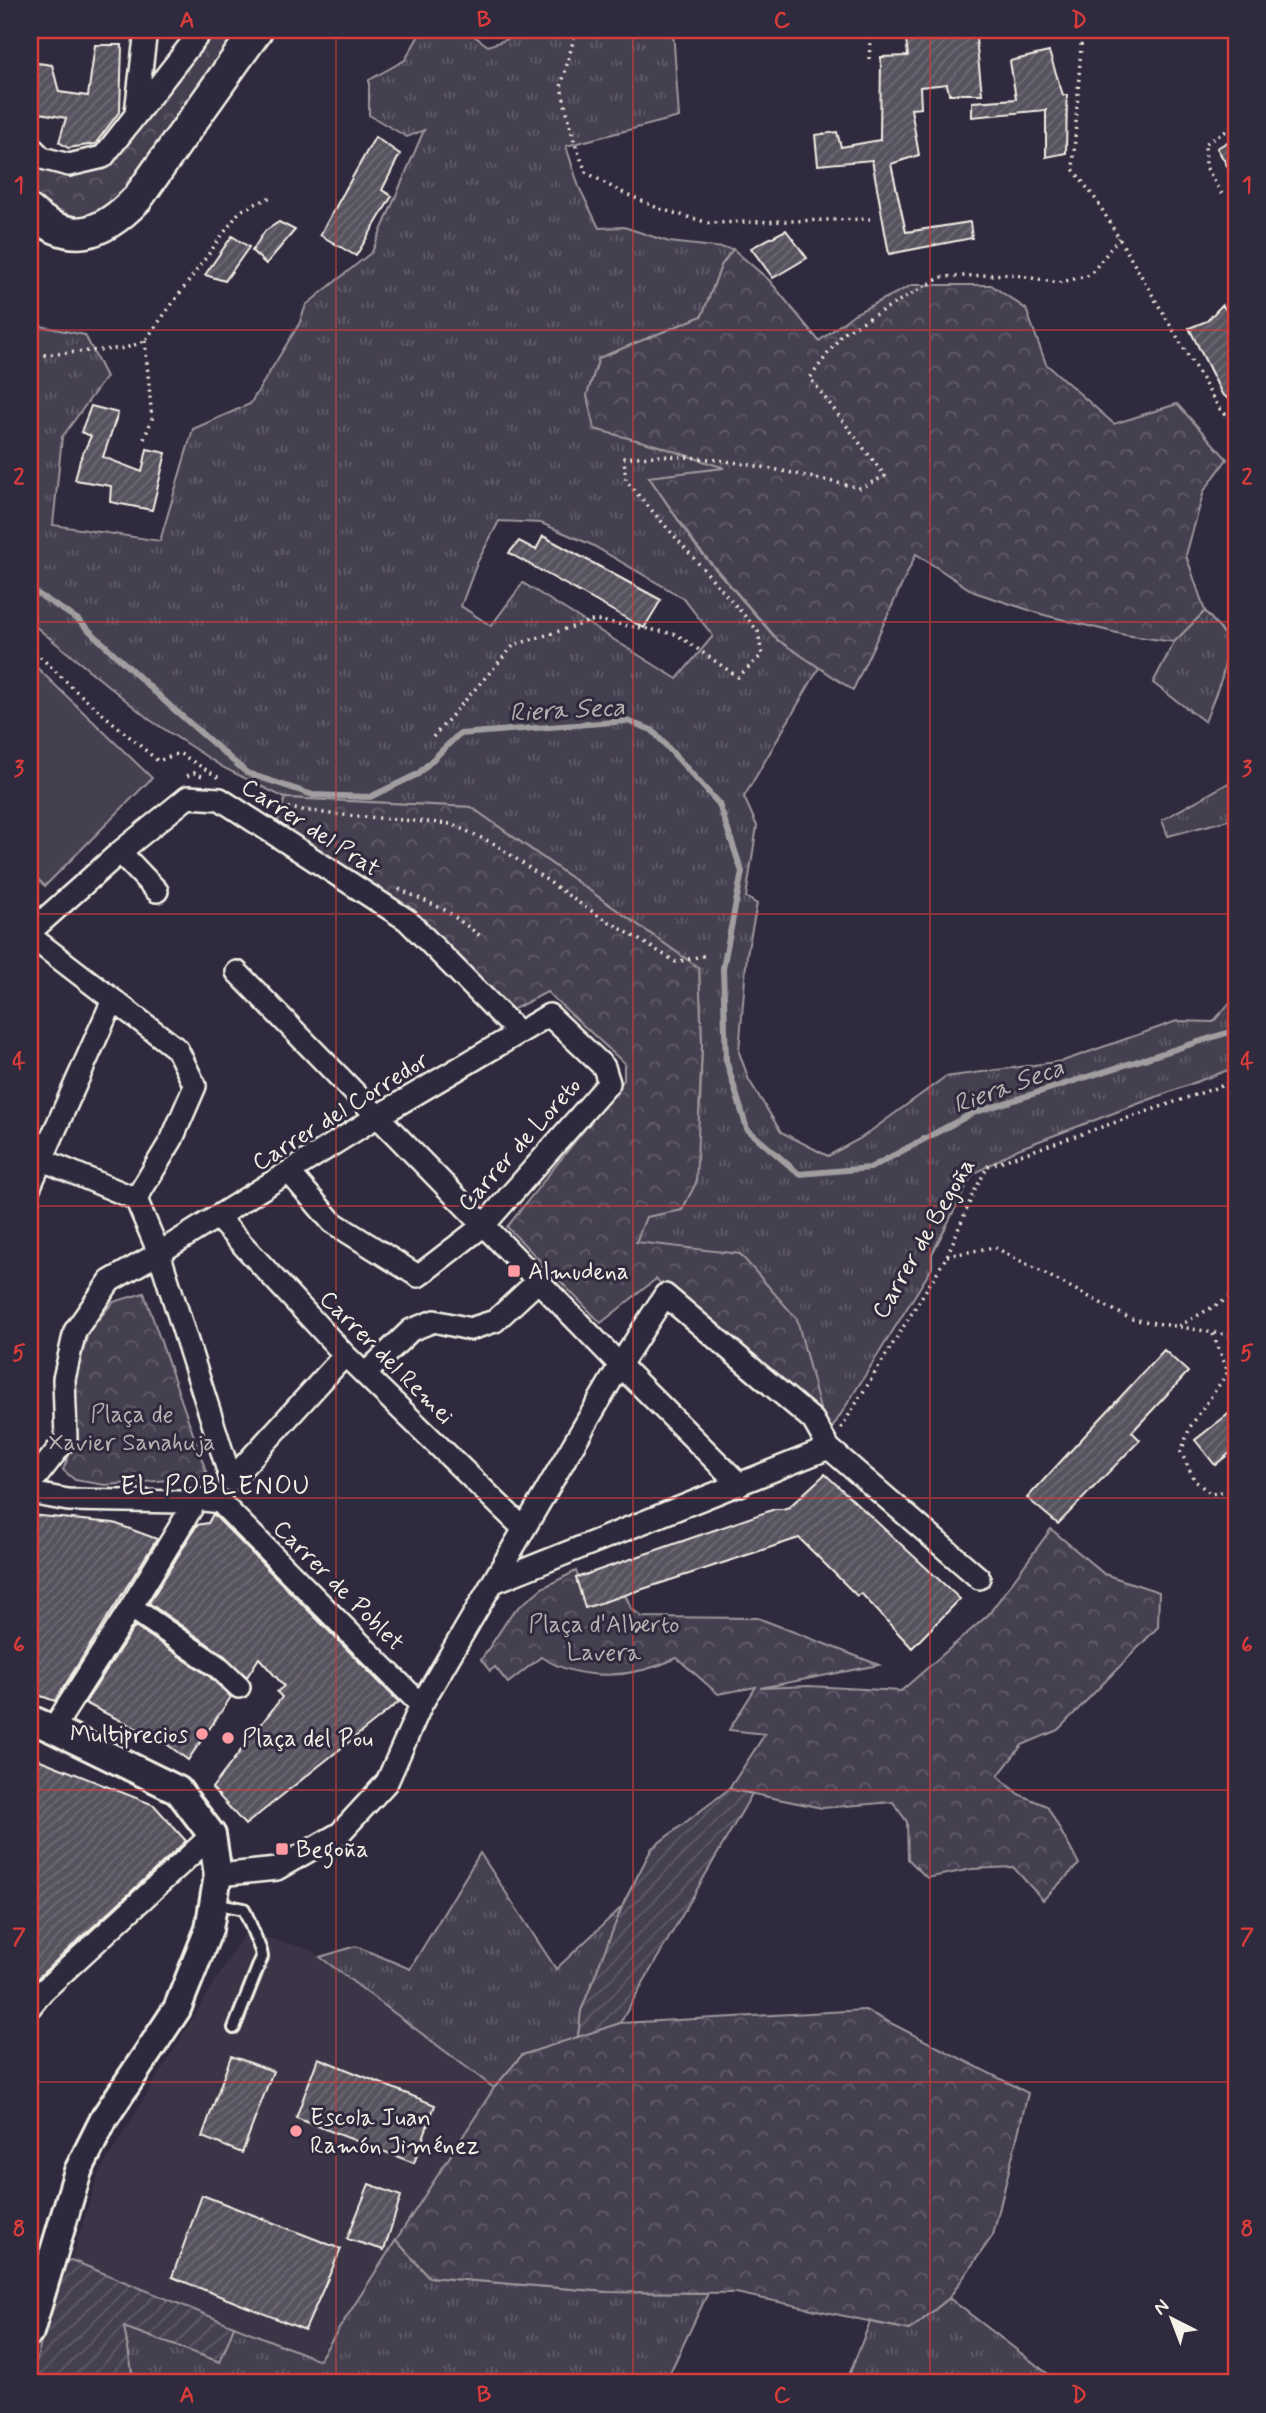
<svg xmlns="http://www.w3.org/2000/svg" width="1266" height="2413" font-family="Mynerve,sans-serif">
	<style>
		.built { fill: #3b3647 }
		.grass { fill: url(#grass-tufts); stroke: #9c989c; stroke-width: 2; fill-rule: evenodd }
		.forest { fill: url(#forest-crowns); stroke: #9c989c; stroke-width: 2 }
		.garden { fill: url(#garden-furrows); stroke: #9c989c; stroke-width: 2 }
		.pitch { fill: #454050; stroke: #9c989c; stroke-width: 2 }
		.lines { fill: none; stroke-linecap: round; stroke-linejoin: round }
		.stream { stroke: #a19ea0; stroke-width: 6 }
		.building { fill: url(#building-hatch); stroke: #f4f1e8; stroke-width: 2 }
		.service-casing { stroke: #f4f1e8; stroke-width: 16 }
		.minor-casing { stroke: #f4f1e8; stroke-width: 26 }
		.tertiary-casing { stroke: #f4f1e8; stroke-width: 32 }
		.secondary-casing { stroke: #f4f1e8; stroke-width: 35 }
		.path { stroke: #f4f1e8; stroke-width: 3.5; stroke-dasharray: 2 5; stroke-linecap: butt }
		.service { stroke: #2f2a3d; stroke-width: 10 }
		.minor { stroke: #2f2a3d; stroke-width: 21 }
		.tertiary { stroke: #2f2a3d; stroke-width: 26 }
		.secondary { stroke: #2f2a3d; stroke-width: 30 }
		.grid { fill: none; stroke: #d93c3b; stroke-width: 2; stroke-opacity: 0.55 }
		.poi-dot { fill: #ff9aa2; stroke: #2f2a3d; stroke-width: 2.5 }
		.labels { text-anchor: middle; stroke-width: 6; stroke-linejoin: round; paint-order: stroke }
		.street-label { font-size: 24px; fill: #f4f1e8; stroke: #2f2a3d }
		.poi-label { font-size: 24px; fill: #f4f1e8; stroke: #2f2a3d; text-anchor: start }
		.park-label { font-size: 24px; fill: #b7b3b3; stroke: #2f2a3d }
		.water-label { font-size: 26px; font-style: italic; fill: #b6b2b2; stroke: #2f2a3d }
		.neighbourhood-label { font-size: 26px; letter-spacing: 2px; fill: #f4f1e8; stroke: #2f2a3d }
		.neatline { fill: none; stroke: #d93c3b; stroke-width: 2.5 }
		.grid-label { font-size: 23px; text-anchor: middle; font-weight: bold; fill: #d93c3b }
	</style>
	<defs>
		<pattern id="grass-tufts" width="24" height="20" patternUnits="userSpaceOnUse" patternTransform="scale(1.75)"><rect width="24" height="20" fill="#454050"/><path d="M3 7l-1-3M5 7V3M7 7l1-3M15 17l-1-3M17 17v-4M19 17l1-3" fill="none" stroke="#605c69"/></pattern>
		<pattern id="forest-crowns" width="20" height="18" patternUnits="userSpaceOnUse" patternTransform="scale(1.75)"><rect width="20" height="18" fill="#454050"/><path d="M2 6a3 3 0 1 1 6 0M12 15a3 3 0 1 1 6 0" fill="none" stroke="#605c69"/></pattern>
		<pattern id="garden-furrows" width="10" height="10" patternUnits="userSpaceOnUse" patternTransform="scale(1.75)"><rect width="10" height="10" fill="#454050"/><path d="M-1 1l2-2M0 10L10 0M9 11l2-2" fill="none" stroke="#605c69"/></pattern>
		<pattern id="building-hatch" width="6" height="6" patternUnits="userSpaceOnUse" patternTransform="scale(1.75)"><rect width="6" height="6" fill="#56525f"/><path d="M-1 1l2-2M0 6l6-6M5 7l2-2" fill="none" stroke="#6f6b76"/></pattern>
	</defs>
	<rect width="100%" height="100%" fill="#2f2a3d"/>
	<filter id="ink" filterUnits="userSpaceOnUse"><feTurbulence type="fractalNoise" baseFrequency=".0143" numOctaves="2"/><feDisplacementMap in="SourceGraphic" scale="14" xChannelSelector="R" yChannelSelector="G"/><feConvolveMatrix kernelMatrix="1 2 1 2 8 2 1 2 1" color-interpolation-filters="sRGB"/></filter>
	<g filter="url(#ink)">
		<path class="built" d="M 245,1932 L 309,1949 L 494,2088 L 319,2360 L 71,2260 L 99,2173 Z"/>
		<path class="grass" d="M 422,30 L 466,30 L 488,46 L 508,39 L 512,30 L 673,30 L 679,117 L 566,146 L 579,187 L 599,228 L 624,227 L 669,242 L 733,249 L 721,266 L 702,316 L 599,358 L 587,395 L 595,429 L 659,446 L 726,468 L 649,477 L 697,548 L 778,641 L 784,639 L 819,668 L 744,797 L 757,826 L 746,897 L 757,904 L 747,954 L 739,1052 L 749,1080 L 781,1132 L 828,1156 L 861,1138 L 945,1077 L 1063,1061 L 1177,1021 L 1213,1022 L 1236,996 L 1236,1067 L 1018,1149 L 972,1175 L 932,1254 L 932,1268 L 831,1430 L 636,1242 L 646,1217 L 682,1209 L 700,1106 L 702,1045 L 699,968 L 471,807 L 285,798 L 224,768 L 150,720 L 30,622 L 30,324 L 85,335 L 106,377 L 62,437 L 53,525 L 160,541 L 193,429 L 250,404 L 299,324 L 306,305 L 372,252 L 424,130 L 407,137 L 369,115 L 369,80 L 405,60 ZM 499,521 L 541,523 L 592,545 L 683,598 L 713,636 L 677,679 L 523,583 L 491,626 L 461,606 L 477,563 Z
			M 1205,611 L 1230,641 L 1222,677 L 1205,722 L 1153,683 L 1174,642 Z
			M 1236,779 L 1236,818 L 1168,836 L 1162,820 Z
			M 480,1853 L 556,1969 L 625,1904 L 581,2011 L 578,2037 L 522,2055 L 494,2088 L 320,1957 L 356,1946 L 410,1969 Z
			M 396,2240 L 429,2277 L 608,2292 L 708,2293 L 665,2383 L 134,2383 L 124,2327 L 220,2362 L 234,2326 L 319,2360 Z
			M 949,2298 L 1060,2383 L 846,2383 L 870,2322 L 910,2330 Z"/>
		<path class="forest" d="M 202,30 L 248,30 L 132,191 L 87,218 L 51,212 L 30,197 L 30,146 L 42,158 L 103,157 Z
			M 733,249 L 769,280 L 819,341 L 854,314 L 912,285 L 991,285 L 1026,309 L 1046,364 L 1114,424 L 1177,404 L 1227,459 L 1204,491 L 1186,555 L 1205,611 L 1174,642 L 1125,635 L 1044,615 L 974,592 L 916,554 L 853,690 L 778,640 L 697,547 L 649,477 L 724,468 L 659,446 L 594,429 L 587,395 L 599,358 L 702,316 L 721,266 Z
			M 285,798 L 471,807 L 699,968 L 702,1045 L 696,1183 L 682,1210 L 646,1217 L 636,1242 L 740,1254 L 797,1319 L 824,1425 L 656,1279 L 601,1323 L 507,1227 L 624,1080 L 624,1063 L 547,992 L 510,1011 L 277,824 Z
			M 144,1293 L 208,1477 L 105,1485 L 75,1480 L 63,1470 L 76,1437 L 74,1381 L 89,1331 L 113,1302 Z
			M 1051,1529 L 1104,1574 L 1159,1592 L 1158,1627 L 1058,1730 L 1022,1745 L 998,1776 L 1018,1794 L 1047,1806 L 1079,1864 L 1043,1900 L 1013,1867 L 972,1869 L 927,1878 L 908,1859 L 907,1822 L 893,1802 L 822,1808 L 729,1789 L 765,1734 L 729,1730 L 756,1687 L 718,1694 L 677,1658 C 634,1678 582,1683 541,1657 L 508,1683 L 495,1667 L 490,1671 L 481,1660 L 512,1613 L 542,1588 L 576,1571 L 587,1604 L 625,1594 L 631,1608 L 642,1617 L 758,1618 L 879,1665 L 760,1688 L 809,1686 L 901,1691 L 988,1615 Z
			M 865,2010 L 1028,2093 L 993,2235 L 949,2298 L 910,2330 L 736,2293 L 608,2292 L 429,2277 L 396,2240 L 494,2088 L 522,2055 L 620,2023 Z"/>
		<path class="garden" d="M 729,1789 L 752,1794 L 620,2023 L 578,2037 L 581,2011 L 624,1902 L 652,1848 Z
			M 71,2260 L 234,2326 L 220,2362 L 124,2327 L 134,2383 L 30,2383 L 63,2262 Z"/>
		<path class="pitch" d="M 30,661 L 152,778 L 45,886 L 30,872 Z"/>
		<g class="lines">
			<path class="stream" d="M 30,589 L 77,619 L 169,705 L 247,773 L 313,795 L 370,797 L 418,774 L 459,734 L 627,721 L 652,730 L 719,804 L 742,872 L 723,968 L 726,1060 L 747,1129 L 799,1174 L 870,1168 L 973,1113 L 1236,1030"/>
		</g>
		<path class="building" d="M 905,30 L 975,30 L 982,94 L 949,94 L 947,84 L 920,87 L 921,108 L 911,109 L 919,155 L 891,164 L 906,232 L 970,222 L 972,238 L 889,254 L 872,160 L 818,165 L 815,135 L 837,132 L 841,147 L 880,140 L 881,57 L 908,56 Z
			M 95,45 L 122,45 L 120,111 L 95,144 L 68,148 L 59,142 L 66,118 L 30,111 L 30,62 L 52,65 L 59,92 L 88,96 Z
			M 1049,52 L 1063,95 L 1067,95 L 1066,153 L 1046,157 L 1046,110 L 972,117 L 972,102 L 1016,99 L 1010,61 Z
			M 375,137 L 400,154 L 382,190 L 392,196 L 356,256 L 320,235 Z
			M 1236,137 L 1236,181 L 1217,148 Z
			M 279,222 L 295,230 L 266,264 L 252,251 L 265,231 Z
			M 786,230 L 807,258 L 773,278 L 751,248 Z
			M 232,236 L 249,247 L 225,281 L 205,275 Z
			M 1222,305 L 1236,320 L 1236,404 L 1222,394 L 1189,328 L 1207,321 Z
			M 91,406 L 118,413 L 103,457 L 142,472 L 147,449 L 166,453 L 152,510 L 110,502 L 111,486 L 75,480 L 80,460 L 91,436 L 81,432 Z
			M 543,536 L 661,600 L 644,628 L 509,553 L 519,541 L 536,550 Z
			M 1164,1350 L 1188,1372 L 1132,1432 L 1140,1440 L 1058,1524 L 1027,1498 Z
			M 1236,1408 L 1236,1448 L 1215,1465 L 1195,1440 Z
			M 825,1474 L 960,1599 L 912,1648 L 861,1593 L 857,1596 L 799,1538 L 585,1608 L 576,1578 L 775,1509 L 783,1509 L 789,1507 Z
			M 213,1514 L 399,1702 L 245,1825 L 212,1788 L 282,1697 L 277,1692 L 284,1686 L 259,1658 L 247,1677 L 225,1656 L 149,1603 L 197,1525 L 208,1523 Z
			M 30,1515 L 114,1523 L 157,1539 L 55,1701 L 30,1692 Z
			M 135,1626 L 210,1677 L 231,1697 L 188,1760 L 164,1742 L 85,1703 Z
			M 30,1756 L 154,1805 L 186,1841 L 30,1985 Z
			M 231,2056 L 273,2071 L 242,2153 L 202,2137 Z
			M 318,2058 L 435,2105 L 414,2163 L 296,2118 Z
			M 369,2184 L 401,2196 L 384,2250 L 347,2239 Z
			M 202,2195 L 341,2249 L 305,2330 L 172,2277 Z"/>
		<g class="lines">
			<defs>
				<path id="service" d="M 214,1903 L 244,1909 L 261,1951 L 262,1957 L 234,2028"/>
				<path id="minor" d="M 136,112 L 146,30
					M 30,146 L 42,158 L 69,165 L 103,157 L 202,30
					M 120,852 L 157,891
					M 30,932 L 120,852 L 188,797 L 220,799 L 407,920 L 519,1033
					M 30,936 L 177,1049 L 195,1086 L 172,1139 L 136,1199
					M 237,972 L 620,1365 L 740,1485
					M 31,1155 L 136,1199
					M 30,1186 L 113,1000
					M 136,1199 L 159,1253 L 231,1480 L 345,1355
					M 217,1217 L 345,1355 L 524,1529
					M 365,1374 L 411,1330 L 434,1321 L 470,1329 L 495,1321 L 538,1281
					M 30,1479 L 37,1476 L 66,1439 L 64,1379 L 75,1331 L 110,1281 L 159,1253 L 378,1116 L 549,1015 L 604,1067 L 609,1083 L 484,1225 L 418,1276 L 332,1222 L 289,1172
					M 30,1493 L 68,1500 L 182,1502 L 197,1499 L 220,1502 L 421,1705
					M 494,1582 L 829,1448 L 979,1578
					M 131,1607 L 218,1667 L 239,1687
					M 53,1729 L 131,1607 L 197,1499
					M 218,1875 L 277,1869 L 340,1833 L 387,1782 L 421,1705 L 620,1365 L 665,1295 L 813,1420 L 829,1448
					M 30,2007 L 43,1991 L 212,1835"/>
				<path id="tertiary" d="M 30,1719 L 53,1729 L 178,1790 L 212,1835 L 218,1875 L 209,1929 L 177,2009 L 105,2117 L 78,2171 L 30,2332"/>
				<path id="secondary" d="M 30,211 C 71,247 102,235 137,199 L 257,30"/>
			</defs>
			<use href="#service" class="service-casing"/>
			<use href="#minor" class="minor-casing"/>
			<use href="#tertiary" class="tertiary-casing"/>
			<use href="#secondary" class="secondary-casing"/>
			<path class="path" d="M 576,30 L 561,87 L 574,141 L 586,172 L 617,190 L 660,209 L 709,223 L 870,219
				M 1082,30 L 1073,169 L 1097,201 L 1219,408 L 1236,424
				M 869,59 L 871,30
				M 1222,194 L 1206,167 L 1205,144 L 1236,125
				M 30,356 L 126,348 L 145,341 L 240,211 L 273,196
				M 144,439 L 152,419 L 145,341
				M 30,647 L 76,691 L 158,761 L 179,753 L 221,779
				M 433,737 L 514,645 L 595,620 L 676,634 L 738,677 L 762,655 L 758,631 L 626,481 L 624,458 C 704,450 782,471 860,488 L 885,476 L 810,378 L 843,333 L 941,277 L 1011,274 L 1058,283 L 1090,275 L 1119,238
				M 187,776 L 194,773 L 205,777
				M 267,805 L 331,814 L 451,824 L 495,844 L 585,907 L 676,962 L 706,955
				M 399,889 L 445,910 L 482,937
				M 947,1256 L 994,1247 L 1131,1319 L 1236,1336
				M 1179,1326 L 1236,1294
				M 1213,1334 L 1228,1372 L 1190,1427 L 1181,1452 L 1195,1481 L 1211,1494 L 1231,1490 L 1236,1486
				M 841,1428 L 947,1256 L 974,1192 L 988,1166 L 1236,1081"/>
			<use href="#service" class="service"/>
			<use href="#minor" class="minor"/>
			<use href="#tertiary" class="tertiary"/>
			<use href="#secondary" class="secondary"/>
		</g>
	</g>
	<path class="grid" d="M 336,30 L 336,2383M 633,30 L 633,2383M 930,30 L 930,2383M 30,330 L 1236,330M 30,622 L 1236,622M 30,914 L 1236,914M 30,1206 L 1236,1206M 30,1498 L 1236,1498M 30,1790 L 1236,1790M 30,2082 L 1236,2082"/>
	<g class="poi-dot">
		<rect x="507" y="1264" width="14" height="14" rx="3.5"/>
		<circle cx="202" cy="1734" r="7"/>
		<circle cx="228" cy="1738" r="7"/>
		<rect x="275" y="1842" width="14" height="14" rx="3.5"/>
		<circle cx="296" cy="2131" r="7"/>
	</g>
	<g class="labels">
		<g class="street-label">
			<text transform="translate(311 827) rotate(33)" y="8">Carrer del Prat</text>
			<text transform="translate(340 1111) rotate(-32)" y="8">Carrer del Corredor</text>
			<text transform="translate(519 1144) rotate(-48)" y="8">Carrer de Loreto</text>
			<text transform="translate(923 1238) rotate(-60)" y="8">Carrer de Begoña</text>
			<text transform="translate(387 1357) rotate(45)" y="8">Carrer del Remei</text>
			<text transform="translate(339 1585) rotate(45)" y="8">Carrer de Poblet</text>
		</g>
		<g class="poi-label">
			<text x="528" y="1279">Almudena</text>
			<text x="188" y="1742" text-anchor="end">Multiprecios</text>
			<text x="242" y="1746">Plaça del Pou</text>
			<text x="296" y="1857">Begoña</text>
			<text x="310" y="2125">Escola Juan<tspan x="310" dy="28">Ramón Jiménez</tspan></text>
		</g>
		<g class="park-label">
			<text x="132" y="1422">Plaça de<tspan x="132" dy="28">Xavier Sanahuja</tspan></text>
			<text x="604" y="1632">Plaça d'Alberto<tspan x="604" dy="28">Lavera</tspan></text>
		</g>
		<g class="water-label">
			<text transform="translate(567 709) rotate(-3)" y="9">Riera Seca</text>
			<text transform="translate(1008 1085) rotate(-20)" y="9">Riera Seca</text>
		</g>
		<g class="neighbourhood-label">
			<text x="216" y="1494">EL POBLENOU</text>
		</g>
	</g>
	<rect width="1266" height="2413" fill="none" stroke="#2f2a3d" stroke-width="77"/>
	<g transform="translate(1172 2319) rotate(318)" stroke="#2f2a3d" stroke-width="5" paint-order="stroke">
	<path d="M0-5L12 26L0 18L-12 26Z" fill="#f4f1e8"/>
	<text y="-10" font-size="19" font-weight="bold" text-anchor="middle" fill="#f4f1e8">N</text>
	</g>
	<rect x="38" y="38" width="1190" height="2336" class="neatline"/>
	<g class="grid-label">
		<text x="187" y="27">A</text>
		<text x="484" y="27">B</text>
		<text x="782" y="27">C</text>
		<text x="1079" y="27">D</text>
		<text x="19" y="192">1</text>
		<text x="1247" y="192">1</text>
		<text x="19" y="484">2</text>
		<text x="1247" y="484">2</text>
		<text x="19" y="776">3</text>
		<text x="1247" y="776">3</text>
		<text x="19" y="1068">4</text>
		<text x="1247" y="1068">4</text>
		<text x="19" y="1360">5</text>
		<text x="1247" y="1360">5</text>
		<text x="19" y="1652">6</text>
		<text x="1247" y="1652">6</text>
		<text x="19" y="1944">7</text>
		<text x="1247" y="1944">7</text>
		<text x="19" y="2236">8</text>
		<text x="1247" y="2236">8</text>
		<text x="187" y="2402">A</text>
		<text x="484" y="2402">B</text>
		<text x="782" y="2402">C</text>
		<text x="1079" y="2402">D</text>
	</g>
</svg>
